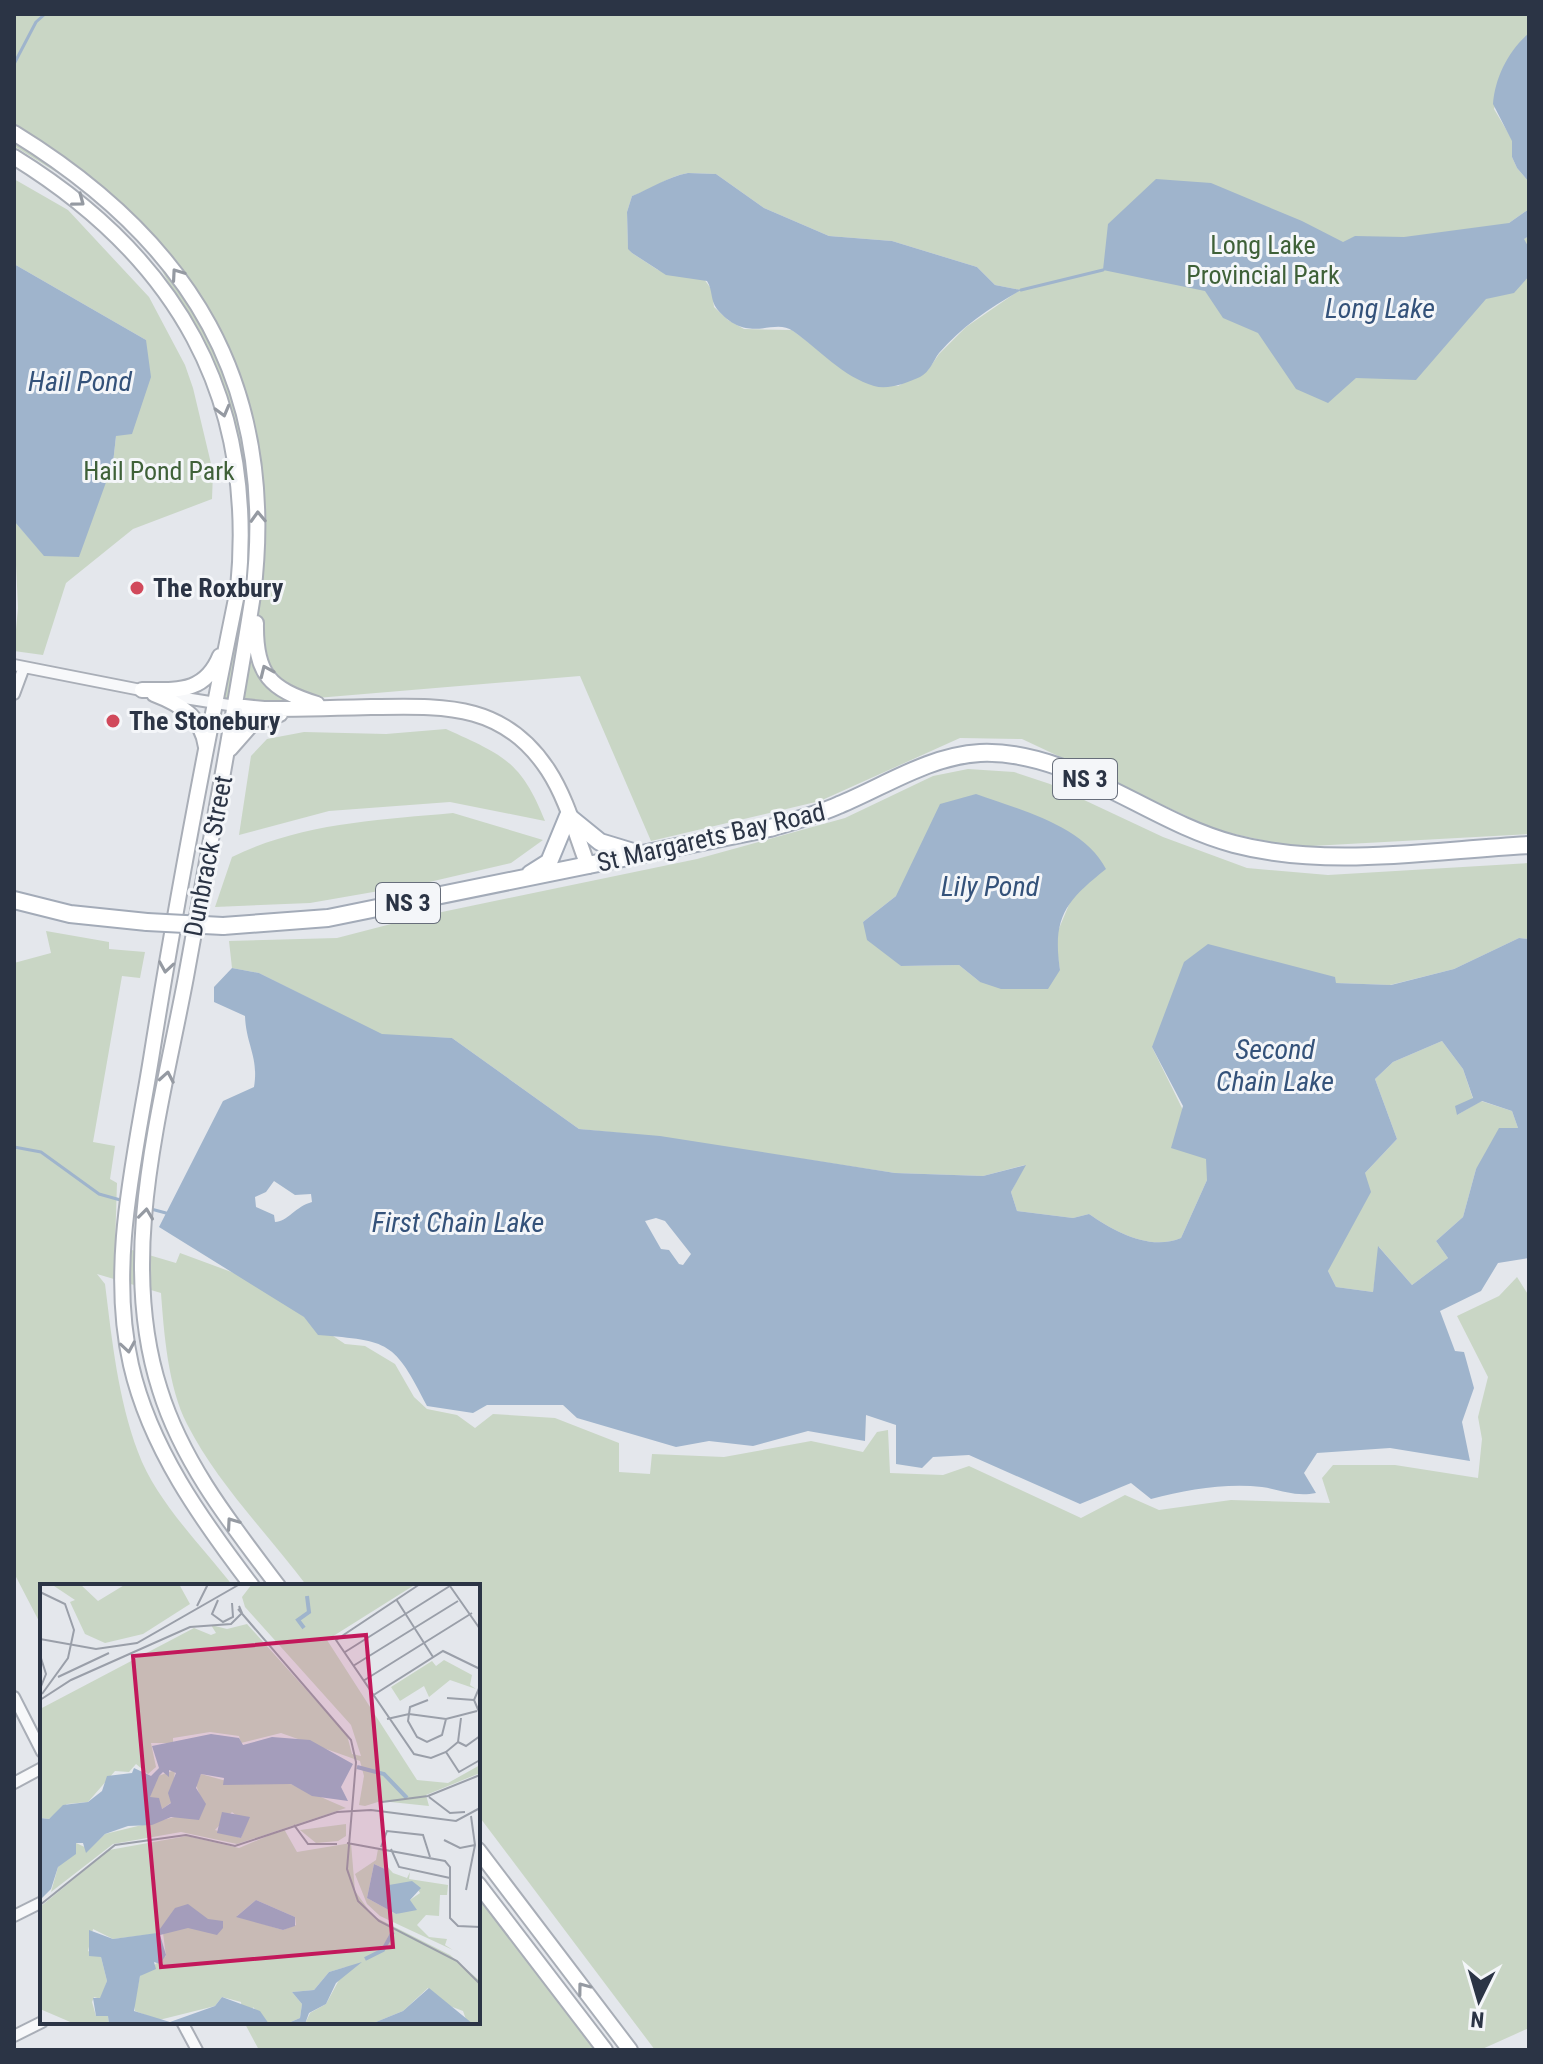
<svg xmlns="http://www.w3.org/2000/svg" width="1543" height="2064" font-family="'Roboto Condensed',sans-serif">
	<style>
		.green { fill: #c9d6c5; fill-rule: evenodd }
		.water { fill: #9fb4cc; fill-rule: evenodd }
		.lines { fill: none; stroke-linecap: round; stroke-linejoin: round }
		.stream { stroke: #9fb4cc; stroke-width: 3 }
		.street-casing { stroke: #a9aeb7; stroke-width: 14 }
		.secondary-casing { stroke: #a9aeb7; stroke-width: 18 }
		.primary-casing { stroke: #a3abb8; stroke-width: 20 }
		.street { stroke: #f7f8fa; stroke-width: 10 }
		.secondary { stroke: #fff; stroke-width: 14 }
		.primary { stroke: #fff; stroke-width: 16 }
		.primary-bridge-casing { stroke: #a3abb8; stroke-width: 20; stroke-linecap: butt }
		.primary-bridge { stroke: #fff; stroke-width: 16 }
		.oneway { stroke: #959aa2 }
		.poi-dot { fill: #d1495b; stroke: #f4f6f9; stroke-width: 3 }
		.labels { text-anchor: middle; stroke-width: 6; stroke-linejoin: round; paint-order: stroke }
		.shield { fill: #f4f6f9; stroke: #676e7b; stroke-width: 2 }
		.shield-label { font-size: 24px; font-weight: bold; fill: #2b3445 }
		.park-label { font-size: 26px; fill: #3f6138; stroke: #f4f6f9 }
		.poi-label { font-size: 26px; font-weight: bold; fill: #2b3445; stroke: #f4f6f9; text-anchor: start }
		.street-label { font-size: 26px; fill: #2b3445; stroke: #f4f6f9 }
		.water-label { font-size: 28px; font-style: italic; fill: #34527a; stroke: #f4f6f9 }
		.inset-river { fill: none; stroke: #9fb4cc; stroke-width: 4 }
		.inset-road { fill: none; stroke: #9a9fa9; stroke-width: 2 }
		.view { fill: #c2185b; fill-opacity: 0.15; stroke: #c2185b; stroke-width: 4 }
		.inset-edge { fill: none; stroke: #2b3445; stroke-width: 4 }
	</style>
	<rect width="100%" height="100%" fill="#e4e7ec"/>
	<path class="green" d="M 14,14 L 1529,14 L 1529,33 L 1513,51 L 1494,109 L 1513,141 L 1512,157 L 1517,168 L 1529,182 L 1529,209 L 1509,223 L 1523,239 L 1529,236 L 1529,834 L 1293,847 L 1216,830 L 1022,739 L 960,738 L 820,801 L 651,841 L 580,676 L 222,706 L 233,625 L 241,480 L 187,315 L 157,262 L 131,230 L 87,191 L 14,146 ZM 688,173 L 716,174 L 764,208 L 829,236 L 892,241 L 977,267 L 995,285 L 1020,290 L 966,327 L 939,354 L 928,370 L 898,386 L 855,377 L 792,330 L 744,329 L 728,320 L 714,307 L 712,290 L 704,279 L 658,270 L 632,253 L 628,248 L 627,212 L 632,196 C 653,189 666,177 688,173 Z
		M 14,179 L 68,210 L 149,297 L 185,365 L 193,388 L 213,472 L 212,499 L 133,529 L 66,583 L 43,655 L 14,651 L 18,608 L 14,521 L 44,555 L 113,463 L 116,436 L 146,340 L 14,264 Z
		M 446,729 C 503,755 521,761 545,821 L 450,802 L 329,811 L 239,835 L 251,756 L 267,739 L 304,732 L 386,734 Z
		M 968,769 L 1014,772 L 1050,784 L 1163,837 L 1247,868 L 1328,875 L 1529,863 L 1529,939 L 1519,938 L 1454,969 L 1390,985 L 1336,983 L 1152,1047 L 1207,1159 L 1207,1180 L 1181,1238 C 1150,1251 1115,1232 1089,1214 L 1073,1218 L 1017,1211 L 1011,1192 L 1025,1165 L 983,1176 L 895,1173 L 660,1137 L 579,1129 L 452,1038 L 382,1035 L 259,973 L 232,968 L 229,941 L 337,938 L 418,917 L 697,859 L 845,818 L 933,776 ZM 1073,895 L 1055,938 L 1060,970 L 980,982 L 959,965 L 901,966 L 863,922 L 896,896 Z
		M 453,813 L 543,840 L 511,863 L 425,883 L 310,903 L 215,907 L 232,857 C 301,823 378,820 453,813 Z
		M 46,931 L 109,942 L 109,949 L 145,952 L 140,978 L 122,976 L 93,1142 L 115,1146 L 110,1179 L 117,1183 L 115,1245 L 176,1263 L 180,1253 L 245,1277 L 345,1344 L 365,1346 L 395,1364 L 414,1397 L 427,1409 L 457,1415 L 475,1428 L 493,1414 L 555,1418 L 619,1443 L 619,1472 L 650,1474 L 652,1454 L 724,1457 L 811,1441 L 863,1452 L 877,1432 L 888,1430 L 890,1473 L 943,1475 L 969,1466 L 1081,1518 L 1125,1495 L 1159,1510 L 1231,1500 L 1330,1503 L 1322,1478 L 1333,1465 L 1395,1465 L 1478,1478 L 1482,1439 L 1478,1417 L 1488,1377 L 1457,1316 L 1499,1296 L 1517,1277 L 1529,1296 L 1529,2028 L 1480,2050 L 655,2050 L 478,1815 L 478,1586 L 307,1586 C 267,1533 217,1483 187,1424 C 168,1387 164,1333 161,1293 L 97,1274 L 105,1284 C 112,1340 118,1399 138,1452 C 156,1501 201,1545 233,1586 L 42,1586 L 42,1627 L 14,1573 L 14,963 L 51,953 Z
		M 1442,1041 L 1463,1069 L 1473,1099 L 1457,1115 L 1481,1101 L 1512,1111 L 1518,1128 L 1476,1169 L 1463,1217 L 1436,1241 L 1448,1258 L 1412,1285 L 1379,1247 L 1373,1292 L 1336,1287 L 1328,1271 L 1365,1173 L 1397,1139 L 1375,1079 L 1393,1062 Z
		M 478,1897 L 595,2050 L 259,2050 L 244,2022 L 478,2022 Z"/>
	<path class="water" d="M 1529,33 L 1529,182 L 1517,168 L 1512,157 L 1512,141 L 1493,104 C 1495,78 1508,51 1529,33 Z
		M 688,173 L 716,174 L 764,208 L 829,236 L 892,241 L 977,267 L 995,285 L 1021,290 C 992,306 961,327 939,353 C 933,361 930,372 920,377 C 907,383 888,390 874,386 C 843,377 819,349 793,331 C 773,317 748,346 717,309 C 710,300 713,290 707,281 L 666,275 L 632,253 L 628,249 L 627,212 L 632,196 C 652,188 667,177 688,173 Z
		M 1156,179 L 1211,183 L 1302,221 L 1343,242 L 1355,236 L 1404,237 L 1509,223 L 1529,209 L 1529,236 L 1524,239 L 1529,248 L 1529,276 L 1514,293 L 1486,299 L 1416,380 L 1356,378 L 1328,403 L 1296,389 L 1258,333 L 1223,318 L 1205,291 L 1103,270 L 1108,224 Z
		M 14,264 L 146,340 L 151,377 L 132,434 L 116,436 L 113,463 L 79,557 L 44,556 L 14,521 Z
		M 976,794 C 1020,810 1083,825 1106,869 C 1066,901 1052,917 1060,970 L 1048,989 L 1001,989 L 980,982 L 959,965 L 901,966 L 867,940 L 863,922 L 896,896 L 940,804 Z
		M 1519,938 L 1529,939 L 1529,1258 L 1498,1263 L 1481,1291 L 1440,1311 L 1455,1351 L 1464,1352 L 1474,1388 L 1462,1422 L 1470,1461 L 1390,1448 L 1317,1453 L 1304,1473 L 1316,1493 C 1295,1497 1282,1490 1262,1487 C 1224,1483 1187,1490 1151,1499 L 1131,1483 L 1080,1504 L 969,1455 L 933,1457 L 922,1468 L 896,1464 L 896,1425 L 866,1415 L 865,1441 L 808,1431 L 753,1446 L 709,1441 L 676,1447 L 577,1418 L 563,1405 L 487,1405 L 473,1413 L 427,1406 C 394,1341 390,1341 318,1335 L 304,1317 L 159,1227 L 223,1101 L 254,1087 C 259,1057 246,1045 245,1016 L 214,1002 L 214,987 L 232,968 L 259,973 L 382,1034 L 452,1038 L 579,1129 L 660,1136 L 895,1173 L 983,1176 L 1026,1165 L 1011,1192 L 1017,1211 L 1073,1218 L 1089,1214 C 1115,1232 1150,1251 1181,1238 L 1207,1180 L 1206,1159 L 1171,1148 L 1183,1106 L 1152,1047 L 1184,962 L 1208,944 L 1335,977 L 1336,983 L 1391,985 L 1454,969 ZM 1442,1041 L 1463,1069 L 1473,1098 L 1455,1106 L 1457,1115 L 1482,1101 L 1512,1111 L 1518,1128 L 1499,1128 L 1476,1169 L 1463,1217 L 1436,1241 L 1448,1258 L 1412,1285 L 1378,1246 L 1373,1292 L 1336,1287 L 1328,1271 L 1371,1192 L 1365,1173 L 1397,1139 L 1375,1079 L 1393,1062 ZM 274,1181 L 295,1195 L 311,1194 L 312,1202 C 296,1206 287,1222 275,1222 L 274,1215 L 256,1207 L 255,1197 L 266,1192 ZM 656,1218 L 665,1221 L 691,1254 L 683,1265 L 679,1264 L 669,1250 L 661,1249 L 645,1221 Z"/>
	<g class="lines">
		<path class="stream" d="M 14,64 L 36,22 L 45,14
			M 1021,290 L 1103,270
			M 14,1147 L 41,1152 L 99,1194 L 124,1201
			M 151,1209 L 166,1213"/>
		<defs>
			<path id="street" d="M 14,665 L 146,691
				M 14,694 L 24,667
				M 166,695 L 235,706
				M 14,1697 L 42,1752
				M 14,1783 L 42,1768
				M 14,1916 L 42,1902
				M 182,2022 L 197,2050
				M 14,2036 L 42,2022"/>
			<path id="secondary" d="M 14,133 C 190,241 279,384 253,595 C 233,723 209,850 186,977 C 161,1110 117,1257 160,1390 C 183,1464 232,1525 278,1586
				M 14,157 C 176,257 257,396 238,589 C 206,745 176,902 151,1059 C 135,1158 108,1265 131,1365 C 150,1448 201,1519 252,1586
				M 256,623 C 255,675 270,689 317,704
				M 142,690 C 178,690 205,693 220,656
				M 154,694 C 180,704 202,717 206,747
				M 235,706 L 264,709 C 301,709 337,708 374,707 C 445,706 504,703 548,770 C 567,799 576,835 588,866
				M 230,749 L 252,724 L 280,714
				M 478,1850 L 630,2050
				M 478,1884 L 605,2050"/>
			<path id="primary" d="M 530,874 L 549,862 L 568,816 L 600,842 L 633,852
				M 14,900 L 70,914 L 147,922
				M 223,926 L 328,918 L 770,828 C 793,821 817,815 839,805 C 885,786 929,756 980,753 C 1071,749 1149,822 1234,844 C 1329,869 1433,850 1529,845"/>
		</defs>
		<use href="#street" class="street-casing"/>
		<use href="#secondary" class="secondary-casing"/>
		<use href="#primary" class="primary-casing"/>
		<use href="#street" class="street"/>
		<use href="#secondary" class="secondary"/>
		<use href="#primary" class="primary"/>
		<defs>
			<path id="primary-bridge" d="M 147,922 L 223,926"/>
		</defs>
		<use href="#primary-bridge" class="primary-bridge-casing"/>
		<use href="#primary-bridge" class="primary-bridge"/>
	</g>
	<defs><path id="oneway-chevron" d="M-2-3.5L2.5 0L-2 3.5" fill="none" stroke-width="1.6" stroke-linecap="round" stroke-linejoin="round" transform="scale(2)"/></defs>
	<g class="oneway">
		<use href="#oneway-chevron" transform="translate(79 201) rotate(37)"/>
		<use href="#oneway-chevron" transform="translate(177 274) rotate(-125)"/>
		<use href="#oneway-chevron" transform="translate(223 411) rotate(75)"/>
		<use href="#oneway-chevron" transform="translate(258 517) rotate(-92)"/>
		<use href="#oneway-chevron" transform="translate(266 671) rotate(-114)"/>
		<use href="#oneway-chevron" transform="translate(166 967) rotate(99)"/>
		<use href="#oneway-chevron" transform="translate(167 1077) rotate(-80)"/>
		<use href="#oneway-chevron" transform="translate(146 1214) rotate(-83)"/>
		<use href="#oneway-chevron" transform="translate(128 1347) rotate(81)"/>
		<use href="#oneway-chevron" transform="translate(232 1523) rotate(-125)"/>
		<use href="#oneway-chevron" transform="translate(583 1988) rotate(-127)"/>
	</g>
	<g class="poi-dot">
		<circle cx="137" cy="588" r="8"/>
		<circle cx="113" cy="721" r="8"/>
	</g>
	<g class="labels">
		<g class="shield">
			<rect x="1053" y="759" width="64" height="40" rx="6"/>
			<rect x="376" y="883" width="64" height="40" rx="6"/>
		</g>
		<g class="shield-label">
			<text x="1085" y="787">NS 3</text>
			<text x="408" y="911">NS 3</text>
		</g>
		<g class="park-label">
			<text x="1263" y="254">Long Lake<tspan x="1263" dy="30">Provincial Park</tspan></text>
			<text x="159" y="480">Hail Pond Park</text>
		</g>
		<g class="poi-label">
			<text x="153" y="597">The Roxbury</text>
			<text x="129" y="730">The Stonebury</text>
		</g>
		<g class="street-label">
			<text transform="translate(711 837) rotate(-13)" y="9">St Margarets Bay Road</text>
			<text transform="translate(208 856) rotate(-79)" y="9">Dunbrack Street</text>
		</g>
		<g class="water-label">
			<text x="1380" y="318">Long Lake</text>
			<text x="80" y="391">Hail Pond</text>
			<text x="990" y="896">Lily Pond</text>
			<text x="1275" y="1059">Second<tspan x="1275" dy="32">Chain Lake</tspan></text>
			<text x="458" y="1232">First Chain Lake</text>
		</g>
	</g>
	<g transform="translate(40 1584)">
		<rect width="440" height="440" fill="#e4e7ec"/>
		<path d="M 11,0 L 40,0 L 58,17 L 86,0 L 139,0 L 150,20 L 103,50 L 65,59 L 45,50 L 30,18 L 35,16 ZM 212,0 L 376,0 L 287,56 L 377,196 L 408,199 L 440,181 L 440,189 L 386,211 L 389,222 L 341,217 L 325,222 L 319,221 L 324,192 L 320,177 L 241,149 L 201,159 L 199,152 L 170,148 L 133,154 L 133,159 L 111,159 L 116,183 L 108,190 L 96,180 L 89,188 L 75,187 L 48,218 L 27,220 L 9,235 L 0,234 L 0,125 L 154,44 L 171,51 L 176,49 L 171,41 L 187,45 L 207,40 L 307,151 L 312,170 L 321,172 L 311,141 L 205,23 L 202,13 ZM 404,76 L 432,91 L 430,101 L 436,105 L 410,96 L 389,113 L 384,102 L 360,117 L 351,103 L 392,77 L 396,82 ZM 135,186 L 132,218 L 122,225 L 109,213 L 118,192 ZM 161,190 L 190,198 L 251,200 L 306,224 L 197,260 L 141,248 L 73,260 L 11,308 L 18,283 L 36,259 L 49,265 L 65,250 L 139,232 L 160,212 L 156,201 ZM 192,228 L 206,240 L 201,254 L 175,246 ZM 306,240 L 306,252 L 298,257 L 276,259 L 260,246 ZM 244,245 L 257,268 L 311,259 L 315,307 L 333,332 L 410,371 L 440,397 L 440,440 L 427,438 L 423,427 L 402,419 L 388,404 L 363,427 L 331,440 L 265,440 L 270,429 L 286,420 L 306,383 L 289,388 L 274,406 L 252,408 L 262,420 L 260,434 L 246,440 L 227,439 L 213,423 L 210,437 L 203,439 L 201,418 L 182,413 L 175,422 L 119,436 L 95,427 L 94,421 L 100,392 L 126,372 L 123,349 L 73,355 L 53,345 L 48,367 L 61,373 L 67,397 L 61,415 L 54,413 L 52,418 L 56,432 L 68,432 L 69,440 L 35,440 L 0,425 L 0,323 L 69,266 L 147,252 L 199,264 ZM 216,316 L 255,333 L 256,341 L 243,346 L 197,332 ZM 338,265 L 344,265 L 345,280 L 353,289 L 367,294 L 370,288 L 369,295 L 408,301 L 407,311 L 400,311 L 399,332 L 386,331 L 377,341 L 389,353 L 407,355 L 405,361 L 413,366 L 340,332 L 327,320 L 315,290 L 336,276 ZM 334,280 L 345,285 L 349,301 L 377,304 L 380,309 L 370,316 L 368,326 L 356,330 L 327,314 Z" fill="#c9d6c5" fill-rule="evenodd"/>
		<path d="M 171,150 L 199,154 L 203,161 L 232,153 L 270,156 L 313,180 L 301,203 L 308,217 L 272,212 L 251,200 L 183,201 L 184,194 L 161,190 L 156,204 L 166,220 L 159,236 L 131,233 L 112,241 L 88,242 L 65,250 L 46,269 L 43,259 L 36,259 L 36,270 L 18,283 L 11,305 L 0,316 L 0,234 L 9,235 L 23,221 L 48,218 L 62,207 L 67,192 L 92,189 L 94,184 L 111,192 L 119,184 L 112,162 ZM 129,186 L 136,189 L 128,209 L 131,219 L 122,225 L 119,214 L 110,213 L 119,192 L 123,188 L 129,193 ZM 182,228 L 210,233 L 201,254 L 177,249 ZM 334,280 L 345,285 L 349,301 L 372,297 L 381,304 L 370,316 L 377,326 L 356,330 L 327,314 ZM 216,316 L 255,333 L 255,342 L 243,346 L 196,333 ZM 148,320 L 168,335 L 183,337 L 183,344 L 177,351 L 148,344 L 120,351 L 126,371 L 120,380 L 114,378 L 116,385 L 100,392 L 94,427 L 130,438 L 175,422 L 182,413 L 220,427 L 229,440 L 69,440 L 68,432 L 56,432 L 53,414 L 60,414 L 67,397 L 61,373 L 49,372 L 49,346 L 73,355 L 117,349 L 135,324 ZM 322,378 L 296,399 L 286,420 L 269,429 L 265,440 L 246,440 L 260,434 L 262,420 L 252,408 L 274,406 L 289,388 ZM 389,404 L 433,440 L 331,440 L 363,427 Z" fill="#9fb4cc" fill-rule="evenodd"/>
		<path class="inset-river" d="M 264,44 L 258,36 L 269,28 L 267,12M 317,183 L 344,190 L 367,214M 325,375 L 343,366 L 353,348"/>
		<path class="inset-road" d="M 380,0 L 296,56 L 374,170 L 391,174 L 406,168 L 418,158 L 421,134M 410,2 L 440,45M 0,8 L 25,20 L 34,46 L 28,74 L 2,110M 356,15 L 393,73M 178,16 L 172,30 L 183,38 L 193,33 L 192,19M 157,22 L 168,0M 198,25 L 311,156 L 316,178 L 307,285 L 318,317 L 339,337 L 417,377 L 440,400M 0,55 L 56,65 L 97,59 L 200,0M 305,68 L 413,0M 0,71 L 6,90 L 0,105M 313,82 L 418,17M 18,93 L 69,69M 323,97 L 432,29M 440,102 L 434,116 L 440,130M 332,112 L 403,67 L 440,85M 407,114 L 434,116M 0,116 L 31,96 L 150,43 L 191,40 L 202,29 L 199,22M 388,116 L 370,123 L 368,137 L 377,153 L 387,158 L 402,151 L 406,135M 347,135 L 369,130 L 406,135 L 437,127M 418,158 L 426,162 L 440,152M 406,168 L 419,188 L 440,176M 389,213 L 410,229 L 425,228M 342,218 L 388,212 L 440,191M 254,241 L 268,260 L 297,260M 404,256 L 420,264 L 435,261M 307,259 L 405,277 L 410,283 L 410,334 L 418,342 L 440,343M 341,263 L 347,247 L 383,251 L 390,273M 351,265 L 359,283 L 410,294M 426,306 L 435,261 L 431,232M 0,321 L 75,261 L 146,251 L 195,262 L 297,228 L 331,226 L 416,237 L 440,224"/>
		<path class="view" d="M 326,51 L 353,363 L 121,383 L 93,72 Z"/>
		<rect width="440" height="440" class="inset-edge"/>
	</g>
	<rect width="1543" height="2064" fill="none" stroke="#2b3445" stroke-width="32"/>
	<g transform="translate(1479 2000) rotate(185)" stroke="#f4f6f9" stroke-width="6" paint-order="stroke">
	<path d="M0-6L14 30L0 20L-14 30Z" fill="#2b3445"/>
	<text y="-12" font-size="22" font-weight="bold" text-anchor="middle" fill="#2b3445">N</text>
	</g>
</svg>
